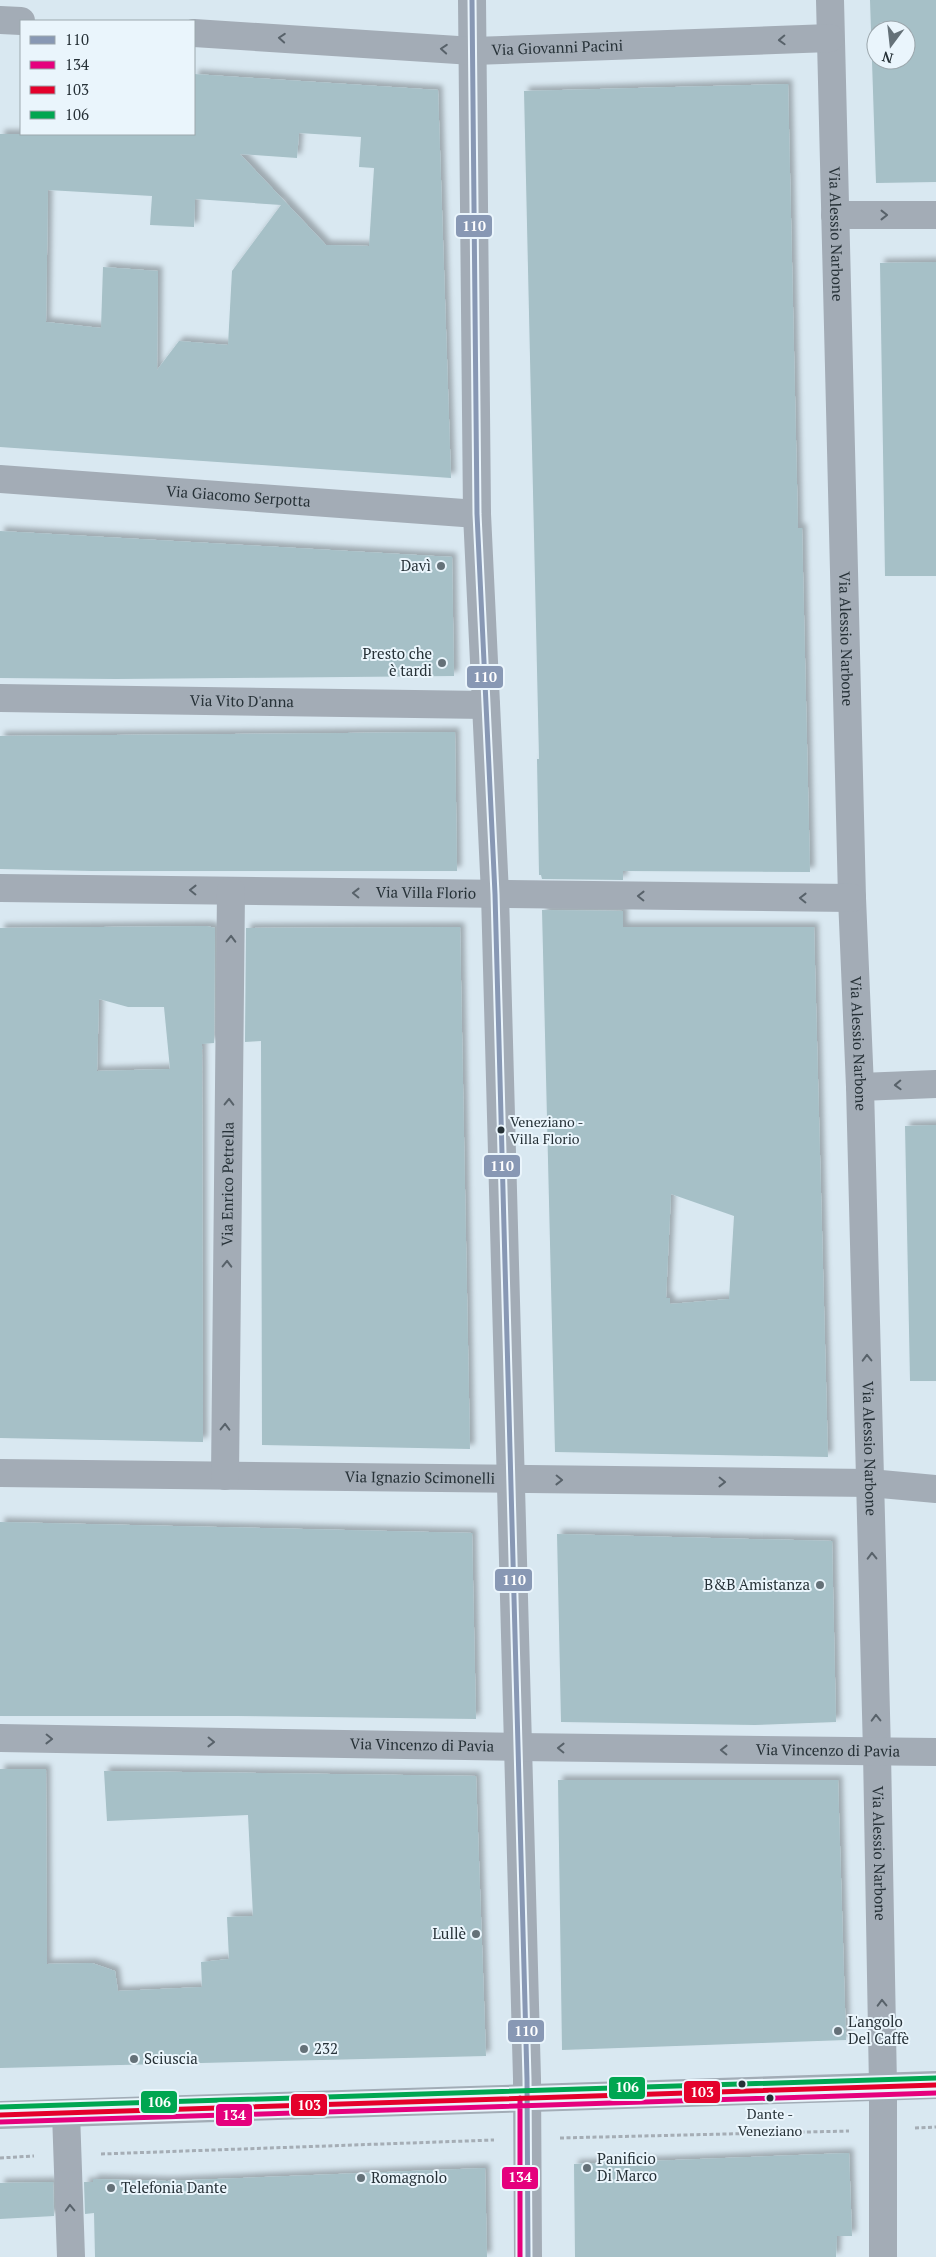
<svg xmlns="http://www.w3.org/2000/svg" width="936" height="2257" font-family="'PT Serif',serif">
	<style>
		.building { fill: #a6c0c7; fill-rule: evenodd; filter: url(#shadow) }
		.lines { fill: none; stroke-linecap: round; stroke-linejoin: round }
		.path { stroke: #a5adb5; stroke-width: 3; stroke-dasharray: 4 2.5; stroke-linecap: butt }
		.street { stroke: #a3acb6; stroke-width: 28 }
		.secondary { stroke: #a2acb6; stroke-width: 28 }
		.bus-1-casing { stroke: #eaf5fc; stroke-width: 9 }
		.bus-2-casing { stroke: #eaf5fc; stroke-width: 9 }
		.bus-3-casing { stroke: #eaf5fc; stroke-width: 9 }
		.bus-4-casing { stroke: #eaf5fc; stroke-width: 9 }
		.bus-1 { stroke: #8898b4; stroke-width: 5 }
		.bus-2 { stroke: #e5007d; stroke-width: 5 }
		.bus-3 { stroke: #e4002b; stroke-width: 5 }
		.bus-4 { stroke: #00a651; stroke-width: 5 }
		.oneway { stroke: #58626a }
		.poi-dot { fill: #657178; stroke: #eaf5fc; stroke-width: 2 }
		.bus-dot { fill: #263137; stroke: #eaf5fc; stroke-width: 2 }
		.labels { text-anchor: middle; stroke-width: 4; stroke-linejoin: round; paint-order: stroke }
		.bus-label { font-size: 14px; fill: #263137; stroke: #eaf5fc; text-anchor: start }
		.street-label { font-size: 15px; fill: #263137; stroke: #eaf5fc }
		.poi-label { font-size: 15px; fill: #263137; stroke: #eaf5fc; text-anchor: start }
		.line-badge { stroke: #eaf5fc; stroke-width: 2 }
		.badge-label { font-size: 14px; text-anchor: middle; font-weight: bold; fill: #fff }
	</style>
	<defs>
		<filter id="shadow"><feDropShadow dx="4.5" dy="-4.5" stdDeviation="2.5" flood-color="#0004"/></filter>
	</defs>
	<rect width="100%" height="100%" fill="#d9e8f1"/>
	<path class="building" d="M 870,0 L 936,0 L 936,182 L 876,183 ZM 876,30 L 906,30 L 906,60 L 876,60 Z
		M 194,74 L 438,90 L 451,478 L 0,447 L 0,134 L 194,134 ZM 299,133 L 361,137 L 359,167 L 374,168 L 369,246 L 326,245 L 240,154 L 297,158 ZM 48,190 L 152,196 L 150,225 L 194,227 L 195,199 L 281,205 L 232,271 L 228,345 L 179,341 L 157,370 L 158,271 L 103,267 L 101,328 L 46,322 Z
		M 788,84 L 798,528 L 802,528 L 810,872 L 623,871 L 623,880 L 542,879 L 541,875 L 539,875 L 537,759 L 539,759 L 524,91 Z
		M 936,262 L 936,576 L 885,576 L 880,263 Z
		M 0,531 L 452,557 L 454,676 L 116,679 L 0,678 Z
		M 455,732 L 457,871 L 92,871 L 0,869 L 0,736 Z
		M 542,910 L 623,911 L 623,927 L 814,927 L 828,1457 L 555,1452 ZM 671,1194 L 734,1216 L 729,1299 L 670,1304 L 670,1298 L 666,1298 Z
		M 207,926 L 215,928 L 214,1043 L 202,1044 L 203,1442 L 0,1438 L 0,928 ZM 99,999 L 128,1007 L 164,1007 L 170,1069 L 97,1071 Z
		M 460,927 L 470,1449 L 262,1445 L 261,1041 L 245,1042 L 246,928 Z
		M 936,1125 L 936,1381 L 910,1381 L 905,1126 Z
		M 0,1522 L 472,1533 L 476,1719 L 236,1716 L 0,1716 Z
		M 557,1534 L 832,1541 L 836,1722 L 755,1725 L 561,1722 Z
		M 0,1769 L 46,1769 L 47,1964 L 92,1963 L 115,1971 L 118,1991 L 202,1987 L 201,1962 L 229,1959 L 227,1917 L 253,1916 L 248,1815 L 107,1821 L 104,1771 L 476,1776 L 486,2056 L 0,2068 Z
		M 558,1780 L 838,1780 L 846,2040 L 562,2050 Z
		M 849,2153 L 852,2236 L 837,2236 L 836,2257 L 575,2257 L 574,2164 Z
		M 485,2168 L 487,2257 L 95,2257 L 94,2213 L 85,2214 L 84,2182 L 93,2182 L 93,2179 L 167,2181 Z
		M 53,2182 L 54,2216 L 0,2219 L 0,2183 Z"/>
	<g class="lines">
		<path class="path" d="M 915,2128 L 936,2127
			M 560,2138 L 849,2131
			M 101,2154 L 494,2140
			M 0,2158 L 34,2156"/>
		<g class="street">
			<path d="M 472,0 L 477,514 L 495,894 L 527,2079 L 528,2257"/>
			<path id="s1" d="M 830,0 L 852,898 L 860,1087 L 877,1752 L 883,2087 L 883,2257"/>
			<path d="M 0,20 L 21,21"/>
			<path id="s2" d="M 194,33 L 473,51 L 830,38"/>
			<path d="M 835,215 L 936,215"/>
			<path id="s3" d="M 0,479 L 477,514"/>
			<path id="s4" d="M 0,698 L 486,705"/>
			<path id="s5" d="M 0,888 L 852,898"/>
			<path d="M 860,1087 L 936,1084"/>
			<path id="s6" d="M 0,1473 L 870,1483 L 936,1489"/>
			<path id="s7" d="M 225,1476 L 231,891"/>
			<path id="s8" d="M 0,1738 L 518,1747 L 936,1752"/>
			<path d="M 66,2113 L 71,2257"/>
		</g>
		<path class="secondary" d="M 0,2115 L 936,2085"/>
		<defs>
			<path id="bus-1" d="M 472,0 L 477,514 L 495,894 L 527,2079 L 528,2257"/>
			<path id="bus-2" d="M 520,2098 L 520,2257
				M 0,2122 L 936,2093"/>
			<path id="bus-3" d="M 0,2115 L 936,2085"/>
			<path id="bus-4" d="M 0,2107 L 936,2078"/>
		</defs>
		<use href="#bus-1" class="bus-1-casing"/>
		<use href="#bus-2" class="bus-2-casing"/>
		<use href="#bus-3" class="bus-3-casing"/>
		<use href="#bus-4" class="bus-4-casing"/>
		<use href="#bus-1" class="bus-1"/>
		<use href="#bus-2" class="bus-2"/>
		<use href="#bus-3" class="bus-3"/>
		<use href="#bus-4" class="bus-4"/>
	</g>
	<defs><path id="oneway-chevron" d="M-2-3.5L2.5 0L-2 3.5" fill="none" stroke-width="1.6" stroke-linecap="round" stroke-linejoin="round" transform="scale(1.25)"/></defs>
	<g class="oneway">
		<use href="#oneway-chevron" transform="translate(282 38) rotate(-176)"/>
		<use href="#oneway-chevron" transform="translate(782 40) rotate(178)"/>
		<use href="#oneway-chevron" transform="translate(444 49) rotate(-176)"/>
		<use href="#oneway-chevron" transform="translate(884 215)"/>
		<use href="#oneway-chevron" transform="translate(193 890) rotate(-179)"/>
		<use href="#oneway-chevron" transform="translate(356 893) rotate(-179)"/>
		<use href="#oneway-chevron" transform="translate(641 896) rotate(-179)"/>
		<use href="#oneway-chevron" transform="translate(803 898) rotate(-179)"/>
		<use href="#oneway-chevron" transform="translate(231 939) rotate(-89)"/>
		<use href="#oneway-chevron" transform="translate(898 1085) rotate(178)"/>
		<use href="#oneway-chevron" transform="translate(229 1102) rotate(-89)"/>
		<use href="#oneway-chevron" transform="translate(227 1264) rotate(-89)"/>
		<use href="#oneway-chevron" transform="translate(867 1358) rotate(-91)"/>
		<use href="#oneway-chevron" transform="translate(225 1427) rotate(-89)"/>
		<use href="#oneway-chevron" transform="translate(559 1480) rotate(1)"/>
		<use href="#oneway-chevron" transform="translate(722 1482) rotate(1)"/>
		<use href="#oneway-chevron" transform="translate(872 1556) rotate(-91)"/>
		<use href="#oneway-chevron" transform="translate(876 1718) rotate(-91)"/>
		<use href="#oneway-chevron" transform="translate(49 1739) rotate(1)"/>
		<use href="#oneway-chevron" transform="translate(211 1742) rotate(1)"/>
		<use href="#oneway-chevron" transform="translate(561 1748) rotate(-179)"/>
		<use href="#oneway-chevron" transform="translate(724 1750) rotate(-179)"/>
		<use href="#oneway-chevron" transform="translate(882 2003) rotate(-91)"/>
		<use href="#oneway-chevron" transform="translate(70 2208) rotate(-92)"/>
	</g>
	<g class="poi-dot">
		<circle cx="441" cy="566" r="5"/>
		<circle cx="442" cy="663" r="5"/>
		<circle cx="820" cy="1585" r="5"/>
		<circle cx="476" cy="1934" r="5"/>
		<circle cx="838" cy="2031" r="5"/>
		<circle cx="304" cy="2049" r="5"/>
		<circle cx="134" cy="2059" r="5"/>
		<circle cx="587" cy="2168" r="5"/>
		<circle cx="361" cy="2178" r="5"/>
		<circle cx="111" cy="2188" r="5"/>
	</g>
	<g class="bus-dot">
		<circle cx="501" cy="1130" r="4.5"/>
		<circle cx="742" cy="2084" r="4.5"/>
		<circle cx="770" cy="2098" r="4.5"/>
	</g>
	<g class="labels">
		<g class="bus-label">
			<text x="510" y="1127">Veneziano -<tspan x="510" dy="17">Villa Florio</tspan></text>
			<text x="770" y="2119" text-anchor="middle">Dante -<tspan x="770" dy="17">Veneziano</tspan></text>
		</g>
		<g class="street-label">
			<text dy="5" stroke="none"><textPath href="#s2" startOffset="364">Via Giovanni Pacini</textPath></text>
			<text dy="5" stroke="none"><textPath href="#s1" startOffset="234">Via Alessio Narbone</textPath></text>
			<text dy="5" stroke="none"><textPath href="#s3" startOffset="239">Via Giacomo Serpotta</textPath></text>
			<text dy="5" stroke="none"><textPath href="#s1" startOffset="639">Via Alessio Narbone</textPath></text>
			<text dy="5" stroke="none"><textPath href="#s4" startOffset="242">Via Vito D'anna</textPath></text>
			<text dy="5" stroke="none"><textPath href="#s5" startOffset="426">Via Villa Florio</textPath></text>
			<text dy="5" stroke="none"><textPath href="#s1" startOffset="1044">Via Alessio Narbone</textPath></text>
			<text dy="5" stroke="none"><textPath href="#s7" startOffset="292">Via Enrico Petrella</textPath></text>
			<text dy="5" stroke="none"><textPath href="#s1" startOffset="1449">Via Alessio Narbone</textPath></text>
			<text dy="5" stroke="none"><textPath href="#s6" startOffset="420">Via Ignazio Scimonelli</textPath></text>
			<text dy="5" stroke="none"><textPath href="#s8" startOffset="422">Via Vincenzo di Pavia</textPath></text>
			<text dy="5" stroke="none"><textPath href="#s8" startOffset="828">Via Vincenzo di Pavia</textPath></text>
			<text dy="5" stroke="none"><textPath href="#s1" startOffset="1854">Via Alessio Narbone</textPath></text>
		</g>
		<g class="poi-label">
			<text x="431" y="571" text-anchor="end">Davì</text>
			<text x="432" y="659" text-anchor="end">Presto che<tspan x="432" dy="17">è tardi</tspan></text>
			<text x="810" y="1590" text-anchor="end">B&amp;B Amistanza</text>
			<text x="466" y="1939" text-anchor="end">Lullè</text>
			<text x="848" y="2027">L'angolo<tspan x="848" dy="17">Del Caffè</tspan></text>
			<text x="314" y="2054">232</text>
			<text x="144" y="2064">Sciuscia</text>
			<text x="597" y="2164">Panificio<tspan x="597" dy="17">Di Marco</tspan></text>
			<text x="371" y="2183">Romagnolo</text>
			<text x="121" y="2193">Telefonia Dante</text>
		</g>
	</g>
	<g class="line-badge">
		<rect x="455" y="214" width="38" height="24" rx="5" fill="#8898b4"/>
		<rect x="466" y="665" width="38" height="24" rx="5" fill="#8898b4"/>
		<rect x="483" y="1154" width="38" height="24" rx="5" fill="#8898b4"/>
		<rect x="494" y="1568" width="39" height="24" rx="5" fill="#8898b4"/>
		<rect x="507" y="2019" width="38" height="24" rx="5" fill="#8898b4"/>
		<rect x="608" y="2076" width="38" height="24" rx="5" fill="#00a651"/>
		<rect x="683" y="2080" width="38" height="24" rx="5" fill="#e4002b"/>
		<rect x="140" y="2090" width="38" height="24" rx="5" fill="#00a651"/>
		<rect x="290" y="2093" width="38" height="24" rx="5" fill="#e4002b"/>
		<rect x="215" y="2103" width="38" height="24" rx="5" fill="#e5007d"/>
		<rect x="501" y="2166" width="38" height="24" rx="5" fill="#e5007d"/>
	</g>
	<g class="badge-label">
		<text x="474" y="231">110</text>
		<text x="485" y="682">110</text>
		<text x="502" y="1171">110</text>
		<text x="514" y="1585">110</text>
		<text x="526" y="2036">110</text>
		<text x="627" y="2092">106</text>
		<text x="702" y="2097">103</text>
		<text x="159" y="2107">106</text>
		<text x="309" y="2110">103</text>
		<text x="234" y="2120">134</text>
		<text x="520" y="2182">134</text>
	</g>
	<rect x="20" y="20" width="175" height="115" fill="#eaf5fc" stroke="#9ca7ad"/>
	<rect x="30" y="36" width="25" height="8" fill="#8898b4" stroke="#9ca7ad"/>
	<text x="65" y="45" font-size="15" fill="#263137">110</text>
	<rect x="30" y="61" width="25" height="8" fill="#e5007d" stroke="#9ca7ad"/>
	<text x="65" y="70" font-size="15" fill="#263137">134</text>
	<rect x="30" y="86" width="25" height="8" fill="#e4002b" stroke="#9ca7ad"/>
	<text x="65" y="95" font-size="15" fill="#263137">103</text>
	<rect x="30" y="111" width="25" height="8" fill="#00a651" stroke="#9ca7ad"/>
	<text x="65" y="120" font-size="15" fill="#263137">106</text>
	<g transform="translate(891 45) rotate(195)"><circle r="24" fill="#eaf5fc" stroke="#9ca7ad"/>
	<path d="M0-4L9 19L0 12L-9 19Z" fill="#657178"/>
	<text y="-8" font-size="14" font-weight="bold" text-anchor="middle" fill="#263137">N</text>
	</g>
</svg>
